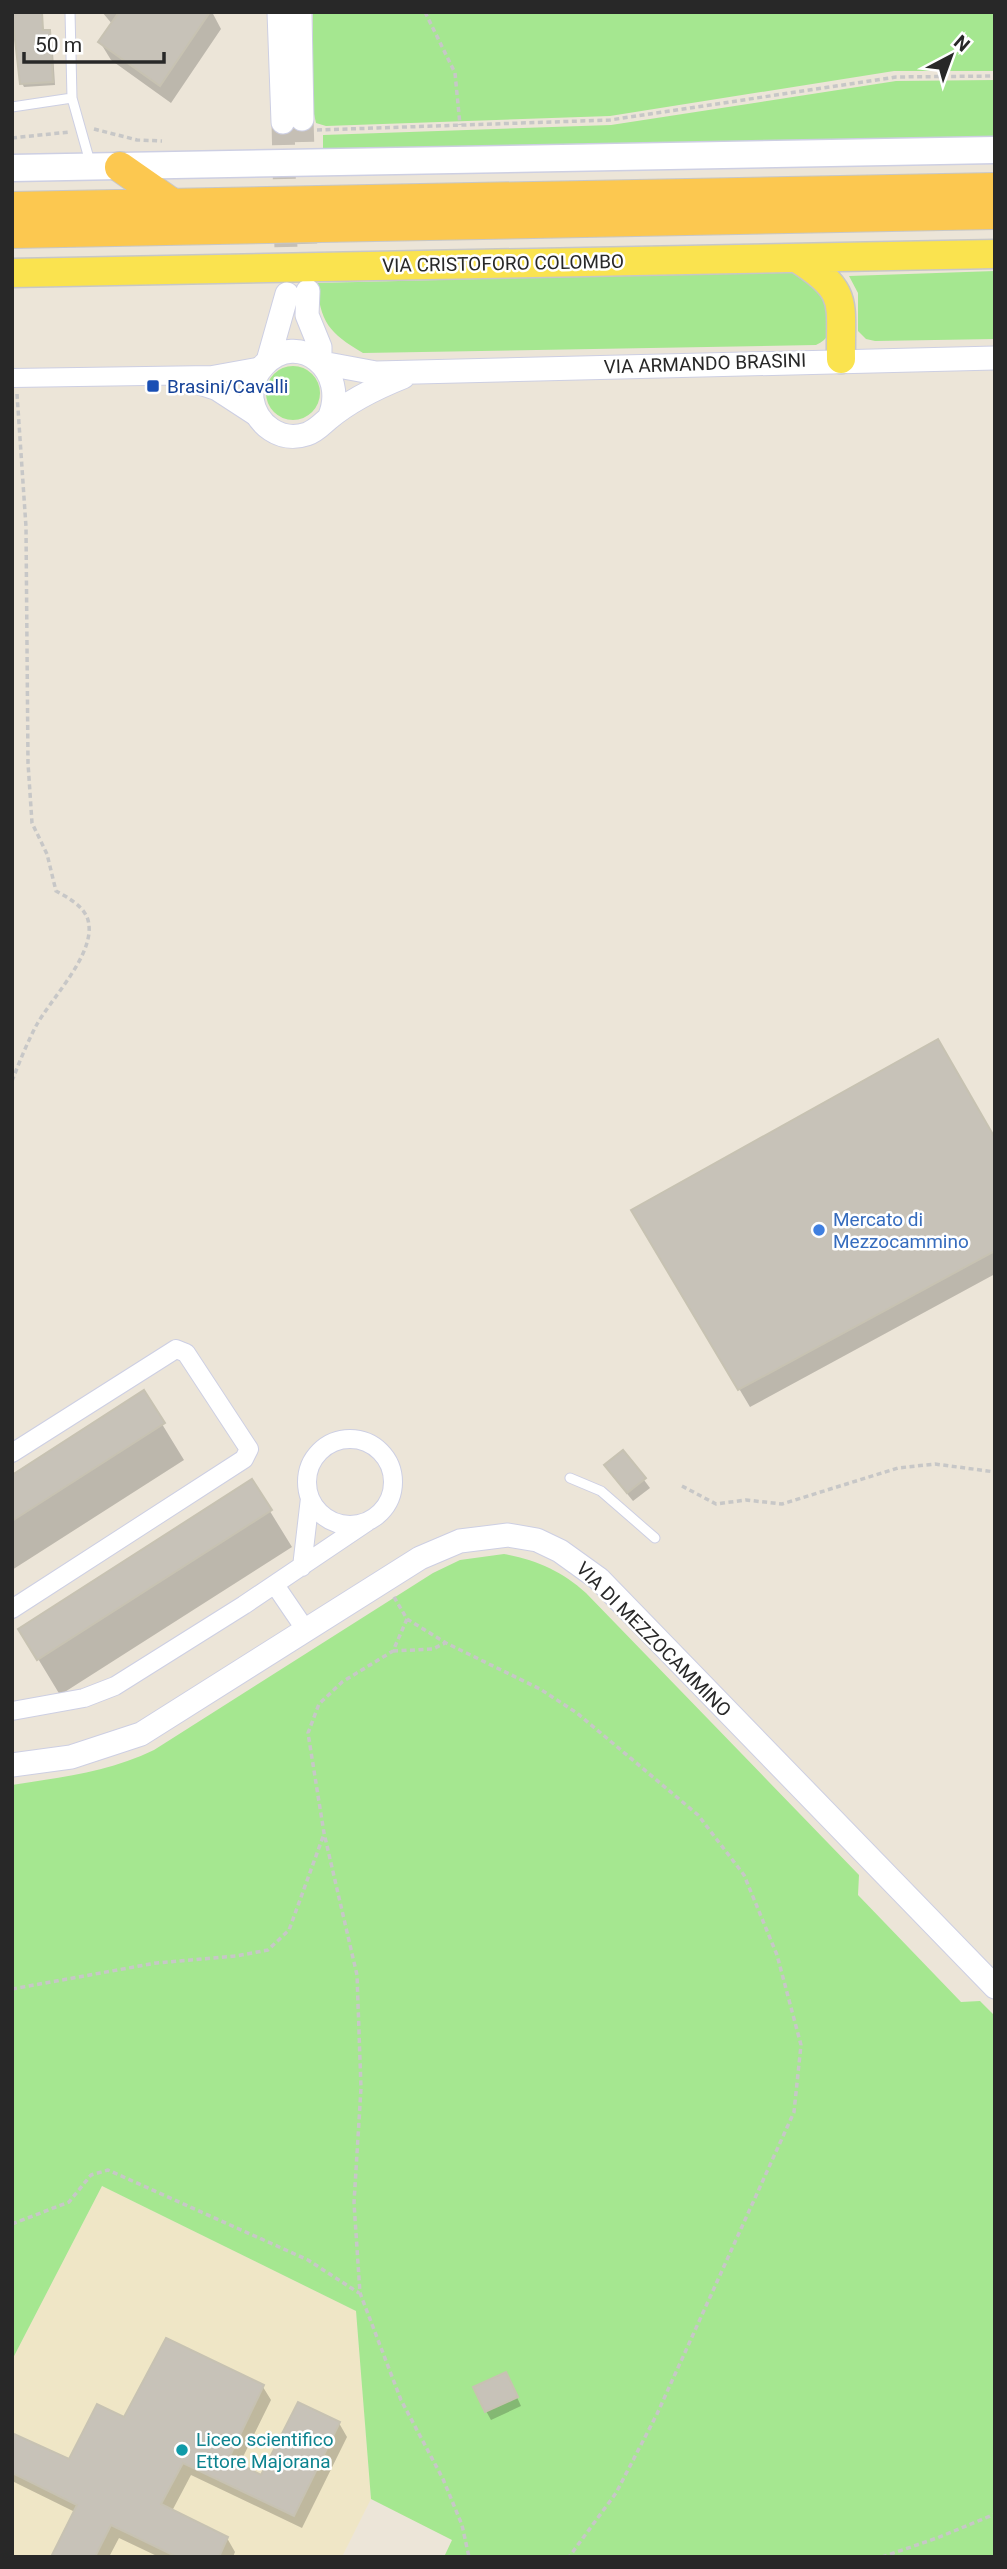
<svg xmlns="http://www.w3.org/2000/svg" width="1007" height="2569" font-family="Roboto,sans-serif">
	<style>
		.education { fill: #efe6c6 }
		.green { fill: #a5e790 }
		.shadow { fill: #0003 }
		.building { fill: #c7c2b8; stroke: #c7c2b2; stroke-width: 2 }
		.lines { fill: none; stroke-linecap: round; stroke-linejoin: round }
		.tertiary-tunnel { stroke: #c5bfb5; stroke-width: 23; stroke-dasharray: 23 11; stroke-linecap: butt }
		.service-casing { stroke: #cdcfe3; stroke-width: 11 }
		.minor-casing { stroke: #cdcfe3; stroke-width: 20 }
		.tertiary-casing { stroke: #cdcfe3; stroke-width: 25 }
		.secondary-casing { stroke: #cdcfe3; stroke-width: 29 }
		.primary-casing { stroke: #c7c7c7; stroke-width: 31 }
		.trunk-casing { stroke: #c7c7c7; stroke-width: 32 }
		.path { stroke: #c7c7c7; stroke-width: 3.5; stroke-dasharray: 5 3.5; stroke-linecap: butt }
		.service { stroke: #fff; stroke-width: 9 }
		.minor { stroke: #fff; stroke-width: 18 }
		.tertiary { stroke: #fff; stroke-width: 23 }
		.secondary { stroke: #fff; stroke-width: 26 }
		.primary { stroke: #fae34f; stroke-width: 28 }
		.trunk { stroke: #fcc850; stroke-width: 30 }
		.transit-dot { fill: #1a4fb4; stroke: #fff; stroke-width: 2.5 }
		.shop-dot { fill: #3f7fe0; stroke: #fff; stroke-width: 2.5 }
		.culture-dot { fill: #0f9aa8; stroke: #fff; stroke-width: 2.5 }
		.labels { text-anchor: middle; stroke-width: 5; stroke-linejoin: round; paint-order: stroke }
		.street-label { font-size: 19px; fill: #282828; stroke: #fff }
		.transit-label { font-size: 19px; fill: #164399; stroke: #fff; text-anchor: start }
		.shop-label { font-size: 19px; fill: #366cbe; stroke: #fff; text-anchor: start }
		.culture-label { font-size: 19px; fill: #0d838f; stroke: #fff; text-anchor: start }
	</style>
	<rect width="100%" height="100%" fill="#ece5d8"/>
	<path class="education" d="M 102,2186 L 356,2311 L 371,2499 L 342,2557 L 12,2557 L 12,2360 Z"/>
	<path class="green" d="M 313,12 L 995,12 L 995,71 L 894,71 L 610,116 L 326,126 L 316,123 L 312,105 Z
		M 995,80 L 995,137 L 323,150 L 323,135 L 611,125 L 896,81 Z
		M 800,271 L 829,291 C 830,312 839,335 816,345 L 363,353 C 329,333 320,322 317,283 Z
		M 995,271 L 995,339 L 875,341 L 866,339 L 858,331 L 858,293 L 849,276 Z
		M266 393a27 27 0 1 1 54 0a27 27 0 1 1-54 0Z
		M 504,1554 C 536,1560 562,1571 586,1593 L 859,1875 L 858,1895 L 961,2002 L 980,2001 L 995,2016 L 995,2554 L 992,2557 L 444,2557 L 452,2540 L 371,2499 L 356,2311 L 102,2186 L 12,2360 L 12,1785 C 62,1777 109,1772 154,1750 L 433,1573 L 460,1560 Z"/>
	<path class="shadow" d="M 102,12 L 212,12 L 221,29 L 171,103 L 111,60 L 100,42 L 113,25 Z
		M 41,13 L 44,32 L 52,36 L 55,85 L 24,87 L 22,83 Z
		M 995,1141 L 995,1274 L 750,1407 L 633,1211 Z
		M 143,1393 L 184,1460 L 12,1570 L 12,1477 Z
		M 623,1452 L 650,1488 L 633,1501 L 611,1474 Z
		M 252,1482 L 292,1547 L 60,1695 L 20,1629 Z
		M 510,2382 L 521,2406 L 491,2420 L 486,2411 Z
		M 263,2387 L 271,2400 L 239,2465 L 262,2478 L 339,2423 L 347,2437 L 302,2528 L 191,2475 L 172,2511 L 227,2538 L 235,2552 L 233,2557 L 159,2557 L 119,2538 L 109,2557 L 53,2557 L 75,2512 L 12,2481 L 12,2435 L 70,2461 L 125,2419 Z"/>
	<path class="building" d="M 42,12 L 43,30 L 50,30 L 53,82 L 20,84 L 12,13 Z
		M 119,12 L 210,12 L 160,86 L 98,42 Z
		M 938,1039 L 995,1138 L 995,1251 L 738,1390 L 631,1210 Z
		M 144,1390 L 165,1423 L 12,1521 L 12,1475 Z
		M 623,1450 L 646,1478 L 627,1493 L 604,1465 Z
		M 252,1479 L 272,1510 L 37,1660 L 18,1629 Z
		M 166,2338 L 264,2385 L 229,2458 L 261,2475 L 298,2402 L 340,2422 L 294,2516 L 183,2463 L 161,2504 L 228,2537 L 219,2557 L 177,2557 L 111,2525 L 95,2557 L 51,2557 L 77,2505 L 12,2473 L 12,2433 L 69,2459 L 97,2404 L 124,2417 Z
		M 506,2372 L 518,2397 L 485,2412 L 473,2387 Z"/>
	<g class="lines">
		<path class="tertiary-tunnel" d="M 302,119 L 307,285
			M 283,122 L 287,294"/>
		<defs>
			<path id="service" d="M 70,12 L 72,98 L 90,162
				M 12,107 L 72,98
				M 570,1478 L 601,1491 L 655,1538"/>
			<path id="minor" d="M 12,378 L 212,375 L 262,366
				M 183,380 L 216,391 L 259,419
				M307 1482a43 43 0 1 1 86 0a43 43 0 1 1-86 0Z
				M 12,1453 L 176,1349 L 186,1353 L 249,1449 L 244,1459 L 12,1609
				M 302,1567 L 310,1498
				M 275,1585 L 305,1629
				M 12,1711 L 84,1698 L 115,1686 L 244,1605 L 367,1522"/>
			<path id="tertiary" d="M 279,12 L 283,122
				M 300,12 L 302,119
				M 308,291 L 307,315 L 320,347 L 320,361
				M 268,361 L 287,294
				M 322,363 L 376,373 L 995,358
				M 329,418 C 350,370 298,329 264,365 C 255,374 251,386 252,399 C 256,425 281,443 307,434 C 316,431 321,425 328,419 C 348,402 378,387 403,377
				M 12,1765 L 71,1757 L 141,1734 L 420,1558 L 460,1541 L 508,1535 L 537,1540 L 560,1551 L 599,1579 L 995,1987"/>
			<path id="secondary" d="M 12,168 L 995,150"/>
			<path id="primary" d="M 798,259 C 850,292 840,302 841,359
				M 12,273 L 995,254"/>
			<path id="trunk" d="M 120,167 L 173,204
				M 12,207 L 995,188
				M 12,233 L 995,214"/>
		</defs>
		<use href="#service" class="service-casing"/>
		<use href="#minor" class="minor-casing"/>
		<use href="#tertiary" class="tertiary-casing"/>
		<use href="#secondary" class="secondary-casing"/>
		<use href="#primary" class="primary-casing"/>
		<use href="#trunk" class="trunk-casing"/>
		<path class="path" d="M 425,12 L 455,73 L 460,125
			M 94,129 L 137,140 L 162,141
			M 317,130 L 610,120 L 896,77 L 995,76
			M 12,138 L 69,132
			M 12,1081 C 19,1063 27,1043 36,1026 C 51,998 97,953 88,920 C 84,906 67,897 56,891 L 47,854 L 32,823 L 28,763 L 26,527 L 17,394
			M 682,1486 L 716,1504 L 746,1500 L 782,1504 L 898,1468 L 935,1464 L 995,1472
			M 394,1597 L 407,1619 L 393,1651 L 342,1682 L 319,1704 L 308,1733 L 324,1833 L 357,1975 L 361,2088 L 354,2203 L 360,2293 L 401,2400 L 443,2479 L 462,2525 L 469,2557
			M 407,1619 L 446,1643 L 540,1689 L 577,1713 L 698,1815 L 744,1875 L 777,1955 L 801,2045 L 794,2112 L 657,2414 L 616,2493 L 569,2557
			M 393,1651 L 433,1649 L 445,1643
			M 12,1989 L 156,1963 L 236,1956 L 268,1950 L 289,1930 L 324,1834
			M 12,2224 L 69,2202 L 91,2175 L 108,2170 L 308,2260 L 359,2293
			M 882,2557 L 937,2538 L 995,2514"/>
		<use href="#service" class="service"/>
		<use href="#minor" class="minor"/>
		<use href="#tertiary" class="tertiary"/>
		<use href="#secondary" class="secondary"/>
		<use href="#primary" class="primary"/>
		<use href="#trunk" class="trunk"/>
	</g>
	<rect class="transit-dot" x="146" y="379" width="14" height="14" rx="3.5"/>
	<circle class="shop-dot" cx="819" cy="1230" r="7"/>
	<circle class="culture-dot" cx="182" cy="2450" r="7"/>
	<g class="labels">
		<g class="street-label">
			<text transform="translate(503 263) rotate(-1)" y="7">VIA CRISTOFORO COLOMBO</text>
			<text transform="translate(705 363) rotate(-2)" y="7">VIA ARMANDO BRASINI</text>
			<text transform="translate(654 1639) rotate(45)" y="7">VIA DI MEZZOCAMMINO</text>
		</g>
		<g class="transit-label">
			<text x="167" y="393">Brasini/Cavalli</text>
		</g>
		<g class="shop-label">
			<text x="833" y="1226">Mercato di<tspan x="833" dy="22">Mezzocammino</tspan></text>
		</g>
		<g class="culture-label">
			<text x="196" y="2446">Liceo scientifico<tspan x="196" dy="22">Ettore Majorana</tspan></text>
		</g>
	</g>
	<rect width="1007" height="2569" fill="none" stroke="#282828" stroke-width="28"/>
	<g transform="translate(951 56) rotate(41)" stroke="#ffffff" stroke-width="5" paint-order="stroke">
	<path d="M0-5L12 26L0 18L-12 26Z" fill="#282828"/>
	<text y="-10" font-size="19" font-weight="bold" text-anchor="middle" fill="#282828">N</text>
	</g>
	<path d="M24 52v10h140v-10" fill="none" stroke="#282828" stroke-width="3.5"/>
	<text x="35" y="52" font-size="21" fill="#282828" stroke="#ffffff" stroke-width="5" paint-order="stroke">50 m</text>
</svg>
